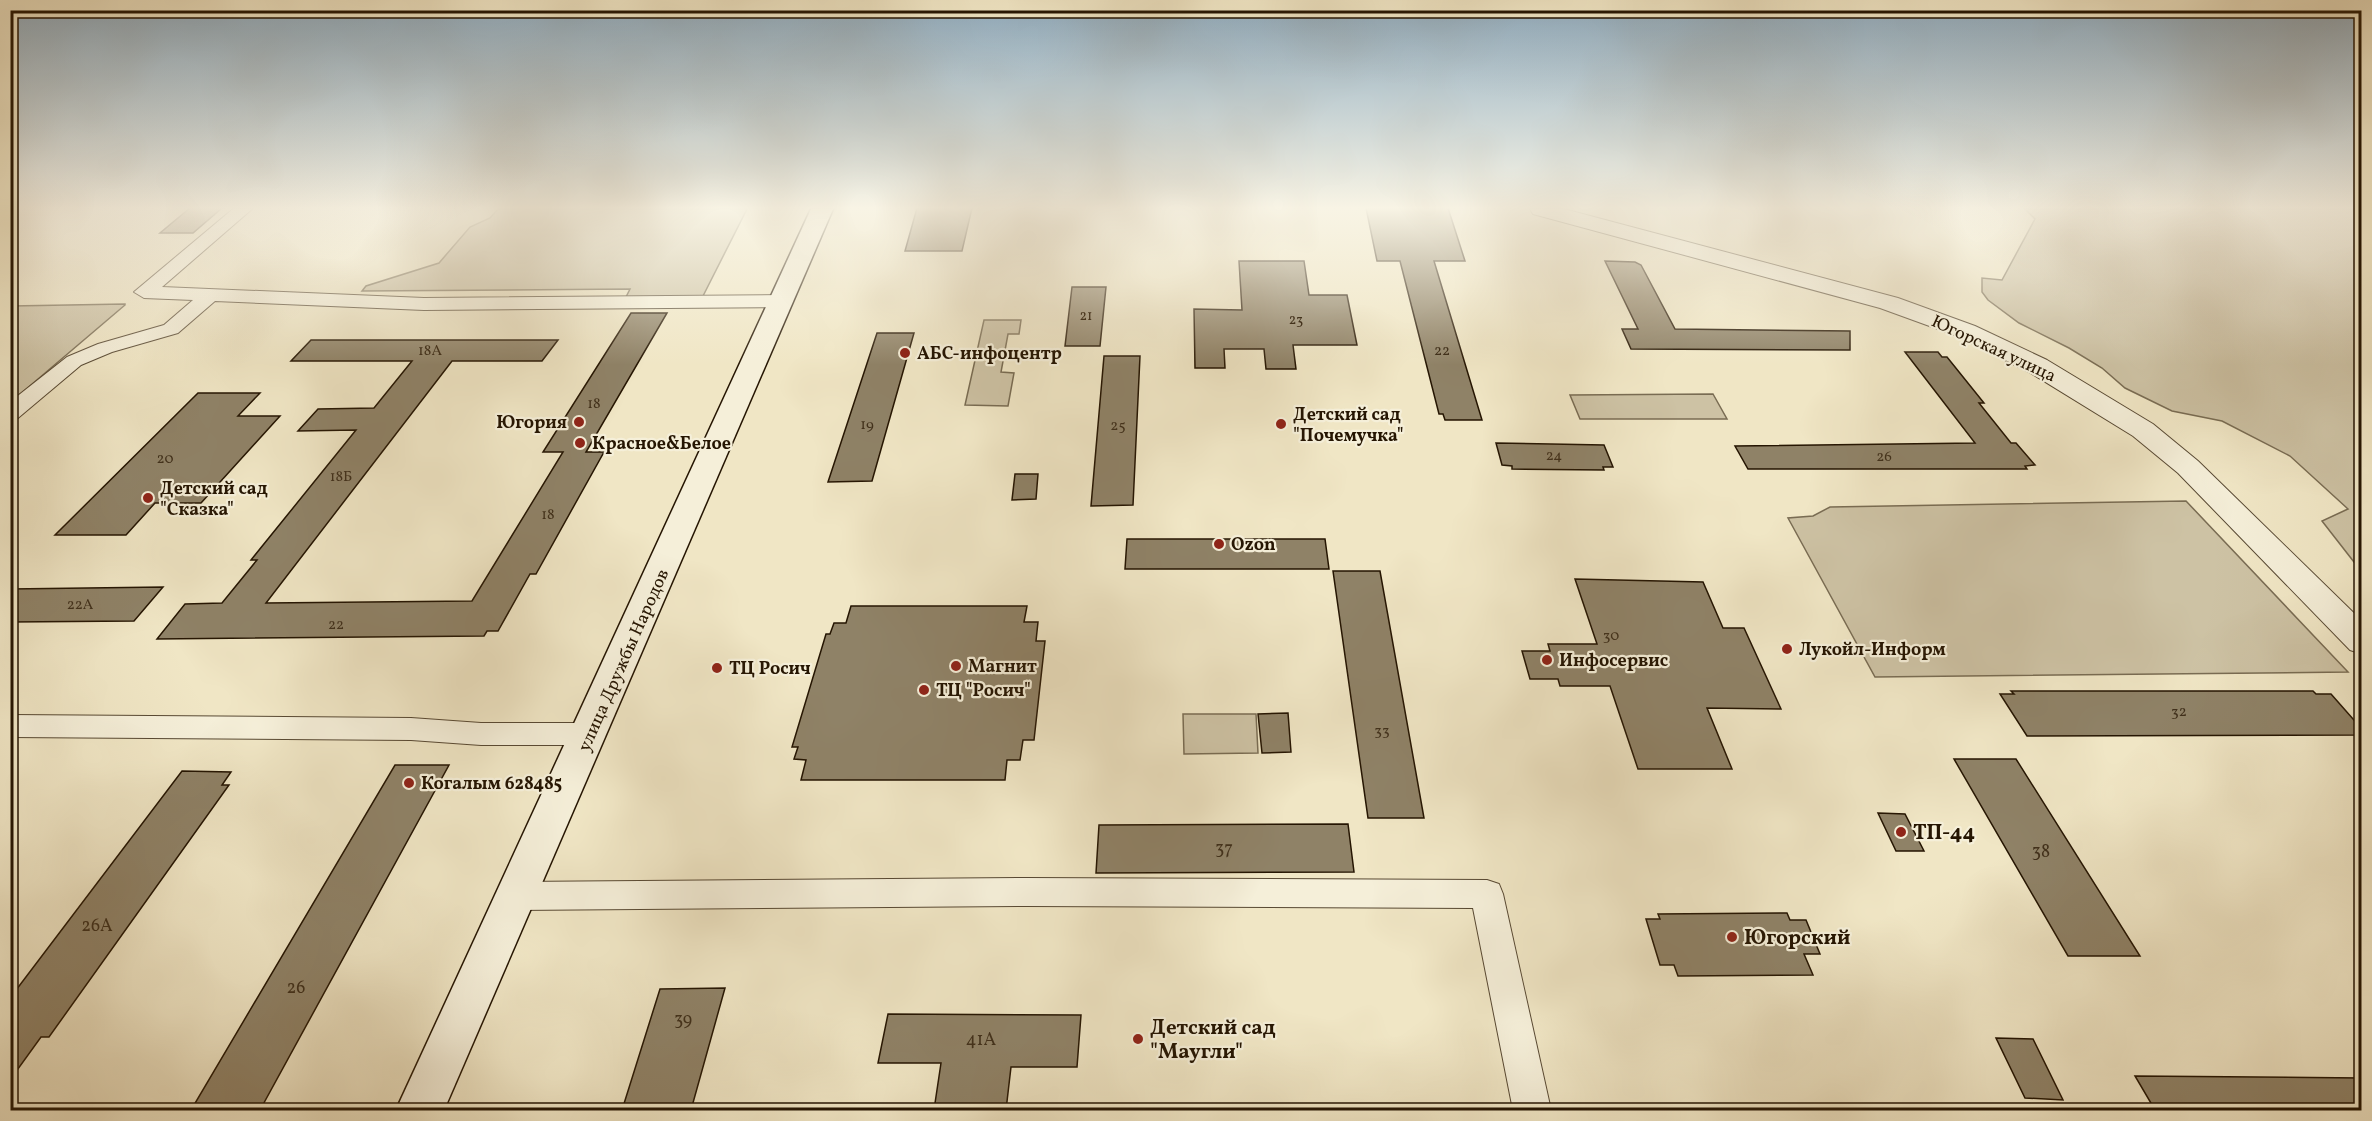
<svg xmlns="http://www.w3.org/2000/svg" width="2372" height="1121" font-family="Vollkorn,serif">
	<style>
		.green { fill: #cdc2a4; stroke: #796c53; stroke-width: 1.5 }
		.building { fill: #8f8267; stroke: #251502; stroke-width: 1.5 }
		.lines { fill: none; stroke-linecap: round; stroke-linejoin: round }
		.minor-casing { stroke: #584933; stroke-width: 2 }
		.tertiary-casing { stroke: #584933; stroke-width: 2 }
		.secondary-casing { stroke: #251502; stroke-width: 3 }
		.minor { fill: #f5efd9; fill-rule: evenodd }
		.tertiary { fill: #f5efd9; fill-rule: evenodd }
		.secondary { fill: #f5efd9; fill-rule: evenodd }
		.poi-dot { fill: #8f2418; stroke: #f5efd9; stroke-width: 2 }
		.labels { text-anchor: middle; stroke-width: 4.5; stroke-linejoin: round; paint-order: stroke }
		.far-number-label { font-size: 14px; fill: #40301b }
		.number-label { font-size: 15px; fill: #40301b }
		.street-label { font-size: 18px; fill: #251502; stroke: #f5efd9 }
		.poi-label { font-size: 18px; font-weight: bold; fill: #251502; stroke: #f5efd9; text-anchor: start }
		.near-number-label { font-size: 18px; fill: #40301b }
		.near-poi-label { font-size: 21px; font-weight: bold; fill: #251502; stroke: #f5efd9; text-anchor: start }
	</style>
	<rect width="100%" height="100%" fill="#f0e6c5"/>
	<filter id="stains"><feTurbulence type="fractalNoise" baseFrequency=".00333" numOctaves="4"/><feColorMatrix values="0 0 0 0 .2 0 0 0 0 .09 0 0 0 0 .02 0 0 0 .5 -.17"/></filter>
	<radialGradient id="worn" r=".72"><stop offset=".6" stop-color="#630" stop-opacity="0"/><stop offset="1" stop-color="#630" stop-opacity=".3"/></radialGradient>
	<path class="green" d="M 498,209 L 747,209 L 703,296 L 626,297 L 630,289 L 362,291 L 366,286 L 439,263 L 470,227 L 490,218 Z
		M 2025,209 L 2361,209 L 2361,571 L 2322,521 L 2348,509 L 2290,456 L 2222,421 L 2172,411 L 2125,388 L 2102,368 L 2069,348 L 2019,323 L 1988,300 L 1982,292 L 1982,278 L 2002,280 L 2035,219 Z
		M 125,304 L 125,305 L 11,402 L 11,306 Z
		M 984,320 L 1021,320 L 1019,334 L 1008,334 L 1001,372 L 1014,373 L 1008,406 L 965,405 Z
		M 1713,394 L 1727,419 L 1580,419 L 1570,395 Z
		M 2186,501 L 2348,672 L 1875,677 L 1788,518 L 1813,516 L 1830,507 Z
		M 1183,714 L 1256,714 L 1258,753 L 1184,754 Z"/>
	<path class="building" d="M 190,208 L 222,208 L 193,233 L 160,233 Z
		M 917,208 L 972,208 L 962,251 L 905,251 Z
		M 1366,208 L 1448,208 L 1465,261 L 1434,261 L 1482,420 L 1445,420 L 1443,414 L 1439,414 L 1400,261 L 1377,261 Z
		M 1239,261 L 1304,261 L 1309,295 L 1347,295 L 1357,345 L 1293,345 L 1296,369 L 1266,369 L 1264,349 L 1224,349 L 1225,368 L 1195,368 L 1194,309 L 1242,310 Z
		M 1605,261 L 1635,262 L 1641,265 L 1675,329 L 1850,331 L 1850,350 L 1631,349 L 1622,329 L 1638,329 Z
		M 1072,287 L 1106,287 L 1100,346 L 1065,346 Z
		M 631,313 L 667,313 L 586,452 L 604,452 L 536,574 L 530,574 L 498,631 L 487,631 L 484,636 L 157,639 L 185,604 L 222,603 L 257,560 L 251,560 L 356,430 L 298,431 L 318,409 L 374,408 L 412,361 L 291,361 L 311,340 L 558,340 L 542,361 L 452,361 L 266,603 L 472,601 L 563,452 L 543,452 Z
		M 877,333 L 914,333 L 872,481 L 828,482 Z
		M 1905,352 L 1938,352 L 1942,357 L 1947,357 L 1984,403 L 1979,403 L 2011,443 L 2016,443 L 2035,465 L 2025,466 L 2027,469 L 1748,469 L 1735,446 L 1975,443 Z
		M 1104,356 L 1140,356 L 1133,505 L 1091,506 Z
		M 198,393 L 260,393 L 238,416 L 280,416 L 201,503 L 155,503 L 126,535 L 55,535 Z
		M 1496,443 L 1604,445 L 1613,467 L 1603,467 L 1604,470 L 1512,469 L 1512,466 L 1502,465 Z
		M 1015,474 L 1038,474 L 1036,499 L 1012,500 Z
		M 1127,539 L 1325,539 L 1329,569 L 1125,569 Z
		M 1333,571 L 1380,571 L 1424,818 L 1368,818 Z
		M 1575,579 L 1703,582 L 1723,628 L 1744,628 L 1781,709 L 1707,708 L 1732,769 L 1638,769 L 1610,686 L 1560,686 L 1558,679 L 1530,679 L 1522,651 L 1550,651 L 1548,644 L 1597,644 Z
		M 163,587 L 134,621 L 10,622 L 10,589 Z
		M 851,606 L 1027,606 L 1024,622 L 1038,622 L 1036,641 L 1045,641 L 1034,740 L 1023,740 L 1020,760 L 1007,760 L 1005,780 L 801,780 L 806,760 L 794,759 L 798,747 L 792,747 L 826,634 L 830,634 L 834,623 L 846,623 Z
		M 2011,691 L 2313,691 L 2316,694 L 2331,694 L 2361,728 L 2361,735 L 2027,736 L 2000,694 L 2014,694 Z
		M 1288,713 L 1291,752 L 1262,753 L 1258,714 Z
		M 1954,759 L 2016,759 L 2140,956 L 2068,956 Z
		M 395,765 L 449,765 L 260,1110 L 191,1110 Z
		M 182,771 L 231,772 L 222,785 L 229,785 L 49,1037 L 41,1037 L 10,1080 L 10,998 Z
		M 1878,813 L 1905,814 L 1924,851 L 1896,851 Z
		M 1348,824 L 1354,872 L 1096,873 L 1099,825 Z
		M 1787,913 L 1790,920 L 1806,920 L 1820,954 L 1804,954 L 1813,975 L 1678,976 L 1674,965 L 1660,965 L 1646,919 L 1660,919 L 1658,914 Z
		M 725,988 L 691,1110 L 622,1110 L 660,989 Z
		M 888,1014 L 1081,1015 L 1077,1067 L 1011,1067 L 1006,1110 L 934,1110 L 941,1063 L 878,1063 Z
		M 1996,1038 L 2033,1039 L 2063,1100 L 2025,1098 Z
		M 2135,1076 L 2361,1078 L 2361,1110 L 2155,1110 Z"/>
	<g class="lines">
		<defs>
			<path id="minor" d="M 233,209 L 252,209 L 162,287 L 424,298 L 783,295 L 793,301 L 783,307 L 424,310 L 215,301 L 178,333 L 112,352 L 81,365 L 18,418 L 10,420 L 10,402 L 67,357 L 98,344 L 164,325 L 193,300 L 144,298 L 134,292 Z
				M 10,715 L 411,718 L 481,723 L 590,723 L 600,726 L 605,734 L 600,742 L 590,745 L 481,745 L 411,740 L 10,737 Z
				M 1028,878 L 1487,880 L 1499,884 L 1503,894 L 1551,1110 L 1513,1110 L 1473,908 L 1028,906 L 516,910 L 504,906 L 499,896 L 504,886 L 516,882 Z"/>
			<path id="tertiary" d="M 1530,209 L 1564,209 L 1898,298 L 1975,326 L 2047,360 L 2153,424 L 2198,461 L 2362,621 L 2362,654 L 2350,650 L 2178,473 L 2133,436 L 2029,372 L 1957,336 L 1880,308 L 1533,214 Z"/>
			<path id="secondary" d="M 811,209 L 833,209 L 444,1110 L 396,1110 Z"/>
		</defs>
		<use href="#minor" class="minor-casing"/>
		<use href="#tertiary" class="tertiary-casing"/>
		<use href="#secondary" class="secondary-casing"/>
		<use href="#minor" class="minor"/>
		<use href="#tertiary" class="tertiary"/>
		<use href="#secondary" class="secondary"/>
	</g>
	<linearGradient id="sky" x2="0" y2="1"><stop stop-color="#8facc0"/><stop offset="0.57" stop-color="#f8f4e5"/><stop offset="1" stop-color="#f8f4e5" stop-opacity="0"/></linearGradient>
	<rect width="2372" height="365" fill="url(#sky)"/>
	<g class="poi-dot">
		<circle cx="905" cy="353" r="6"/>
		<circle cx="579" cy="422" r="6"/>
		<circle cx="1281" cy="424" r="6"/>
		<circle cx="580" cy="443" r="6"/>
		<circle cx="148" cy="498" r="6"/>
		<circle cx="1219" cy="544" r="6"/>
		<circle cx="1787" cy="649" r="6"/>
		<circle cx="1547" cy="660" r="6"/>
		<circle cx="956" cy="666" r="6"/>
		<circle cx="717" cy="668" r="6"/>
		<circle cx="924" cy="690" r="6"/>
		<circle cx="409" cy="783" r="6"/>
		<circle cx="1901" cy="832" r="6"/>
		<circle cx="1732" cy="937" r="6"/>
		<circle cx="1138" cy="1039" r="6"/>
	</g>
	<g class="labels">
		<g class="far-number-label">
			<text x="1086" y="320">21</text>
			<text x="1296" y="324">23</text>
		</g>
		<g class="number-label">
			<text x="430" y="355">18А</text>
			<text x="1442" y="355">22</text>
			<text x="594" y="408">18</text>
			<text x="867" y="429">19</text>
			<text x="1118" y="430">25</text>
			<text x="1554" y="460">24</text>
			<text x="1884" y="461">26</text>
			<text x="165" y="463">20</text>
			<text x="341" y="481">18Б</text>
			<text x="548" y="519">18</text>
			<text x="80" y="609">22А</text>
			<text x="336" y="629">22</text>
			<text x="1611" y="640">30</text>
			<text x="2179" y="716">32</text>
			<text x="1382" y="735">33</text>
		</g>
		<g class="street-label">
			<text transform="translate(1994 348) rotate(25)" y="6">Югорская улица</text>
			<text transform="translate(623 660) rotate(-66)" y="6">улица Дружбы Народов</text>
		</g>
		<g class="poi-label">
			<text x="917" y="359">АБС-инфоцентр</text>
			<text x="1293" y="420">Детский сад<tspan x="1293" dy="21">"Почемучка"</tspan></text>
			<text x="567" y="428" text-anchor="end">Югория</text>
			<text x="592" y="449">Красное&amp;Белое</text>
			<text x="160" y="494">Детский сад<tspan x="160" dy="21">"Сказка"</tspan></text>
			<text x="1231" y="550">Ozon</text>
			<text x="1799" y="655">Лукойл-Информ</text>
			<text x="1559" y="666">Инфосервис</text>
			<text x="968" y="672">Магнит</text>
			<text x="729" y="674">ТЦ Росич</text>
			<text x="936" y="696">ТЦ "Росич"</text>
			<text x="421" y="789">Когалым 628485</text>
		</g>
		<g class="near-number-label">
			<text x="1224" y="854">37</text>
			<text x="2041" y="857">38</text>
			<text x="97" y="931">26А</text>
			<text x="296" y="993">26</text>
			<text x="683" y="1025">39</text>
			<text x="981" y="1045">41А</text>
		</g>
		<g class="near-poi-label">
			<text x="1913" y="839">ТП-44</text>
			<text x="1744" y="944">Югорский</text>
			<text x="1150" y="1034">Детский сад<tspan x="1150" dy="24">"Маугли"</tspan></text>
		</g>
	</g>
	<rect width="2372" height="1121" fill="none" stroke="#f0e6c5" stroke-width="36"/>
	<rect x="12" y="12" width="2348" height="1097" fill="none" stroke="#251502" stroke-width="3"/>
	<rect x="18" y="18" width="2336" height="1085" fill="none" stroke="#251502" stroke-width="1.5"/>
	<rect width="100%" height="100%" filter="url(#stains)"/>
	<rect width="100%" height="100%" fill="url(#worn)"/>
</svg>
